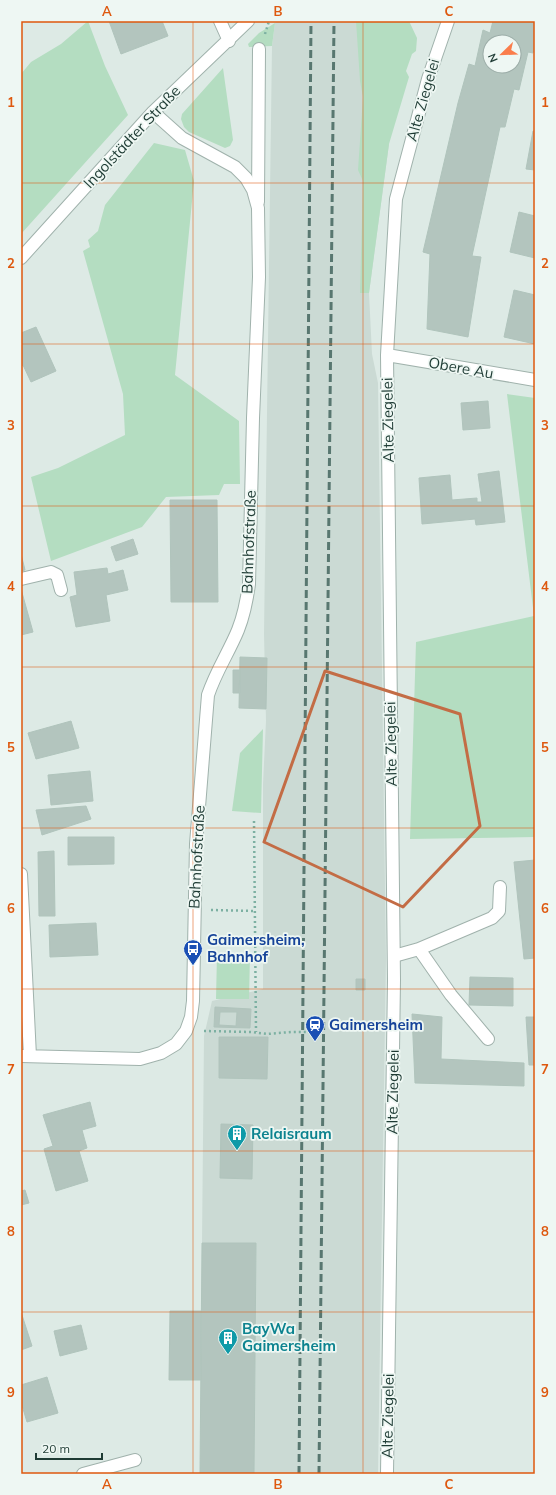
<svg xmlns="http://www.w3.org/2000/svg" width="556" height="1495" font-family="Mulish,sans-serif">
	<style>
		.built { fill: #cbdad4 }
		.green { fill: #b4ddc1 }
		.building { fill: #b3c5be; stroke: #b0c4bc; fill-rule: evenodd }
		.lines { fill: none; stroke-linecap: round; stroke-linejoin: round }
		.lane-casing { stroke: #a0b2ac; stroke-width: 14 }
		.street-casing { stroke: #a0b2ac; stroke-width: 14 }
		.path { stroke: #7cb0a2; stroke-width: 2.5; stroke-dasharray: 2 3; stroke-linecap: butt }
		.lane { stroke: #fff; stroke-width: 12 }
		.street { stroke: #fff; stroke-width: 12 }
		.rail { stroke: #587770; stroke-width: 3; stroke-dasharray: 8 4; stroke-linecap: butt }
		.marked { fill: none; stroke: #c36c45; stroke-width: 3; stroke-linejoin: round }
		.grid { fill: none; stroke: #de580e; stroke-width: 1; stroke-opacity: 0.55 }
		.labels { text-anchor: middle; stroke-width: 3.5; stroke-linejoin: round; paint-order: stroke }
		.street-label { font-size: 15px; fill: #1e3b34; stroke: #eef7f3 }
		.transit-label { font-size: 15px; font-weight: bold; fill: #164399; stroke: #eef7f3; text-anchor: start }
		.culture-label { font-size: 15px; font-weight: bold; fill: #0d838f; stroke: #eef7f3; text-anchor: start }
		.neatline { fill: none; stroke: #de580e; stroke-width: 1.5 }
		.grid-label { font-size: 13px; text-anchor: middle; font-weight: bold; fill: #de580e }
	</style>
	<rect width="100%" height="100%" fill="#ddeae5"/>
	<path class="built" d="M 278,21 L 384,21 L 389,144 L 369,293 L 372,354 L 378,383 L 386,958 L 378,1474 L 254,1474 L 256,1243 L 202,1243 L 204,1036 L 212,1001 L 263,989 L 263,784 L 266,721 L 264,634 L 272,46 L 275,23 Z"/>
	<path class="green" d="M 88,21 L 105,66 L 128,115 L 21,234 L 21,74 L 31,62 L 61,44 Z
		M 356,21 L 409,21 L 417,38 L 416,51 L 412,54 L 406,71 L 409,77 L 389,144 L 369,293 L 360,293 L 363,181 L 358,170 L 363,97 L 360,81 Z
		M 275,23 L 272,46 L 249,47 L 248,44 L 259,33 Z
		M 223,68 L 233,140 L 230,146 L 225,148 L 189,132 L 184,127 L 181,119 L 182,114 Z
		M 154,143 L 185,150 L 194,181 L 175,375 L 239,421 L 240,484 L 224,484 L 219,495 L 166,497 L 142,527 L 51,561 L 31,477 L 58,468 L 125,435 L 123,394 L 83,251 L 90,247 L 88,240 L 98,231 L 105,205 Z
		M 507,394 L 535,398 L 535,837 L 410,839 L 416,642 L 534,616 Z
		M 263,729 L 261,813 L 232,811 L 240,753 Z
		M 217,954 L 250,955 L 249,999 L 216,999 Z"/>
	<path class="building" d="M 109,21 L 162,21 L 168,36 L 121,54 Z
		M 493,21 L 535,21 L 535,46 L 533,53 L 528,52 L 519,90 L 514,89 L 505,127 L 500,127 L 472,256 L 481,257 L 468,337 L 427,329 L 430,254 L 423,252 L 458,103 L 469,64 L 475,66 L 483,30 L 490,33 ZM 490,42 L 514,42 L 514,66 L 490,66 Z
		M 533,131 L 535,131 L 535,170 L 526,169 Z
		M 519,212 L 535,216 L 535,258 L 510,252 Z
		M 514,290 L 535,295 L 535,344 L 504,337 Z
		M 36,327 L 56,371 L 31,382 L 23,365 L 21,366 L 21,333 Z
		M 488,401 L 490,428 L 463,430 L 461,403 Z
		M 499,471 L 505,522 L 476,525 L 475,519 L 422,524 L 419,478 L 450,475 L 452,500 L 477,498 L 477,502 L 482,502 L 478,474 Z
		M 170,500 L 217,500 L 218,602 L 171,602 Z
		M 133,539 L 138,554 L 116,561 L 111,547 Z
		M 21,554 L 25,570 L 21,571 Z
		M 107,568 L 108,574 L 123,570 L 128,590 L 106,595 L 110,621 L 76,627 L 70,597 L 77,595 L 74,572 Z
		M 21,589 L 33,632 L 21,635 Z
		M 240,657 L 267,658 L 266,709 L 239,708 Z
		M 233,670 L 240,670 L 240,693 L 233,693 Z
		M 71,721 L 79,748 L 36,759 L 28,733 Z
		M 90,771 L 93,801 L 51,805 L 48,775 Z
		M 86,806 L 91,819 L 42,835 L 36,810 Z
		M 68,837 L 114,837 L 114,864 L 68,865 Z
		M 54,851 L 55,916 L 39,916 L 38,852 Z
		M 535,860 L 535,958 L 524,959 L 514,862 Z
		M 96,923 L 98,955 L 50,957 L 49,925 Z
		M 470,977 L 513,978 L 513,1006 L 469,1005 Z
		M 356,979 L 365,979 L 365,990 L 356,990 Z
		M 215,1007 L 251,1009 L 250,1028 L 214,1027 Z
		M 220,1012 L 237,1012 L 236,1026 L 219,1025 Z
		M 412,1014 L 442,1017 L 441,1059 L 524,1063 L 524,1086 L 415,1083 Z
		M 526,1017 L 535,1017 L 535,1065 L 529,1065 Z
		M 219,1037 L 268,1037 L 267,1079 L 219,1078 Z
		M 90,1102 L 96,1126 L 82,1130 L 87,1148 L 79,1151 L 88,1181 L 56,1191 L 44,1149 L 53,1146 L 43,1115 Z
		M 221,1124 L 253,1125 L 252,1179 L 220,1178 Z
		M 25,1190 L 29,1203 L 21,1205 L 21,1191 Z
		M 202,1243 L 256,1243 L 254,1474 L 200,1474 Z
		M 170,1311 L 201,1311 L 201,1380 L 169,1380 Z
		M 21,1312 L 32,1346 L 21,1350 Z
		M 81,1325 L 87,1349 L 60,1356 L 54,1331 Z
		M 47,1377 L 58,1413 L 27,1422 L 21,1402 L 21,1385 Z"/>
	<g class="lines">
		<defs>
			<path id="lane" d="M 258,202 L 259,49
				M 21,579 L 51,572 L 57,575 L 61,590
				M 419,949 L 451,995 L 488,1039
				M 394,956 L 419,949 L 492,918 L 499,911 L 500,887"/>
			<path id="street" d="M 220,21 L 229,41
				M 21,258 L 153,112 L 248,21
				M 387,355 L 535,380
				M 21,874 L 30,1056
				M 21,1056 L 140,1059 L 161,1053 L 176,1044 L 186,1031 L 191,1017 L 193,1001 L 196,844 L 208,695 C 216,671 229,652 238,630 C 244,615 247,599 249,584 L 253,418 L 259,277 L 258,208 L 253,190 L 246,178 L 235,167 L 182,138 L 153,112
				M 83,1474 L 135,1460
				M 387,1474 L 394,980 L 387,355 L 396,199 L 428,79 L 448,21"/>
		</defs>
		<use href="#lane" class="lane-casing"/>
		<use href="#street" class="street-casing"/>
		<path class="path" d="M 265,34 L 269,21
			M 254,821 L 256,1032
			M 211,910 L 255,911
			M 204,1031 L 251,1032 L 267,1034 L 291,1032 L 319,1032"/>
		<use href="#lane" class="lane"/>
		<use href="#street" class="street"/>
		<path class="rail" d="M 299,1474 L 311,21
			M 319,1474 L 334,21"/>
	</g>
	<path class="marked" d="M 325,671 L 460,714 L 480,826 L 403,907 L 264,842 Z"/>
	<path class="grid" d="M 193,21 L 193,1474M 363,21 L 363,1474M 21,183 L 535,183M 21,344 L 535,344M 21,506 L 535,506M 21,667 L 535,667M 21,828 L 535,828M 21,989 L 535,989M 21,1151 L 535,1151M 21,1312 L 535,1312"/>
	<defs>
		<symbol id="bus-pin" viewBox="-11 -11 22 30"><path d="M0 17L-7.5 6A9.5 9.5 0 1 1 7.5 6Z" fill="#1a4fb4" stroke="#eef7f3"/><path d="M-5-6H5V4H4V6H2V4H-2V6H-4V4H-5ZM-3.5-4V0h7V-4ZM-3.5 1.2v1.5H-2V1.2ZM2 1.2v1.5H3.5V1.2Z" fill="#fff"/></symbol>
		<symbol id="station-pin" viewBox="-11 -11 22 30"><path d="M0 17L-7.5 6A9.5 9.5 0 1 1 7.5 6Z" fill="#1a4fb4" stroke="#eef7f3"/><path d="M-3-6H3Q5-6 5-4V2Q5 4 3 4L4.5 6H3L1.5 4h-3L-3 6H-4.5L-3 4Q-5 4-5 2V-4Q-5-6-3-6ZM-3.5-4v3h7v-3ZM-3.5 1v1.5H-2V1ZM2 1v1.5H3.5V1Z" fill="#fff"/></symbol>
		<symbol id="building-pin" viewBox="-11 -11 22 30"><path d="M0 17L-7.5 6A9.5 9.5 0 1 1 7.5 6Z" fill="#0f9aa8" stroke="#eef7f3"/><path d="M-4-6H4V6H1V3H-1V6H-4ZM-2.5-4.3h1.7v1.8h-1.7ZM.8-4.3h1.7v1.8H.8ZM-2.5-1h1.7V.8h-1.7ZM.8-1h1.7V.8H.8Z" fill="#fff"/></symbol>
	</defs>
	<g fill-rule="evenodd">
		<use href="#bus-pin" x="182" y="938" width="22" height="30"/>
		<use href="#station-pin" x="304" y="1014" width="22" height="30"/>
		<use href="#building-pin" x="226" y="1123" width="22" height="30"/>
		<use href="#building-pin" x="217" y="1327" width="22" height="30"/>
	</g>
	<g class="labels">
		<g class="street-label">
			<text transform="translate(423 100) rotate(-74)" y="5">Alte Ziegelei</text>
			<text transform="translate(132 137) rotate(-47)" y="5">Ingolstädter Straße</text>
			<text transform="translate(461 368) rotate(10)" y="5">Obere Au</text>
			<text transform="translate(388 420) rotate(-91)" y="5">Alte Ziegelei</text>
			<text transform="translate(249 542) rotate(-88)" y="5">Bahnhofstraße</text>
			<text transform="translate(391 744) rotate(-91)" y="5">Alte Ziegelei</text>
			<text transform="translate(197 857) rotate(-87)" y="5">Bahnhofstraße</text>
			<text transform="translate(393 1092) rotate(-89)" y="5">Alte Ziegelei</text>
			<text transform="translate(388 1416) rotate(-89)" y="5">Alte Ziegelei</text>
		</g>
		<g class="transit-label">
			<text x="207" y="945">Gaimersheim,<tspan x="207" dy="17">Bahnhof</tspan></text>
			<text x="329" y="1030">Gaimersheim</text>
		</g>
		<g class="culture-label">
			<text x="251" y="1139">Relaisraum</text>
			<text x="242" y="1334">BayWa<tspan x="242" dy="17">Gaimersheim</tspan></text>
		</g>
	</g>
	<rect width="556" height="1495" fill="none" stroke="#eef7f3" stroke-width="44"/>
	<g transform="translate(502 54) rotate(247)"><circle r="19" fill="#eef7f3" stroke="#9baca7"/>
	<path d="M0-3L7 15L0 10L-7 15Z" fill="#fa7d4b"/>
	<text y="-6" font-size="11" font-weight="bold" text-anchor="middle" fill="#1e3b34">N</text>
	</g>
	<path d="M36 1453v6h66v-6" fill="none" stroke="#1e3b34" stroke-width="2"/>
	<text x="42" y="1453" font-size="12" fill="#1e3b34" stroke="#eef7f3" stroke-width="3" paint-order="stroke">20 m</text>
	<rect x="22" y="22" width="512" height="1451" class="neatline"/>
	<g class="grid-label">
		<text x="107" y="16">A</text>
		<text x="278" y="16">B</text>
		<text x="449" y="16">C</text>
		<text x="11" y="107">1</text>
		<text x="545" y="107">1</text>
		<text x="11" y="268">2</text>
		<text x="545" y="268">2</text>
		<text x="11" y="430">3</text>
		<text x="545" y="430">3</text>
		<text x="11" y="591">4</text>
		<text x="545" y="591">4</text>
		<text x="11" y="752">5</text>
		<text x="545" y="752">5</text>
		<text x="11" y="913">6</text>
		<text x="545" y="913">6</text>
		<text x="11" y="1074">7</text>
		<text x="545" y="1074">7</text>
		<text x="11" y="1236">8</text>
		<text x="545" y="1236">8</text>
		<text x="11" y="1397">9</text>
		<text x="545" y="1397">9</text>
		<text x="107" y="1489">A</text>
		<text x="278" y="1489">B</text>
		<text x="449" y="1489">C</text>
	</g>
</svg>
